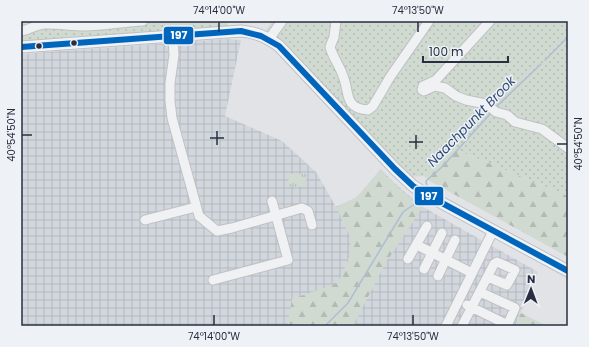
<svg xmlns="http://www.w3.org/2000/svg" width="589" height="347" font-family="Poppins,sans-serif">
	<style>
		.industrial { fill: url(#industrial-grid) }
		.grass { fill: url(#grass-dots) }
		.forest { fill: url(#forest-firs) }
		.park { fill: url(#park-tufts) }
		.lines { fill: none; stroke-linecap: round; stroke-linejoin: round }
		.stream { stroke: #aebed2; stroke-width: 1.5 }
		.minor-casing { stroke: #bfc1c4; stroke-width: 11 }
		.major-casing { stroke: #bdc0c4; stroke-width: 13 }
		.minor { stroke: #f0f1f3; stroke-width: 9 }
		.major { stroke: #f5f5f6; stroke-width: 11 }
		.bus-1-casing { stroke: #eef1f6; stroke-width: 9 }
		.bus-1 { stroke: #0065bd; stroke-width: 6 }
		.ticks { fill: none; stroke: #272f40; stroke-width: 1.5 }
		.bus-dot { fill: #272f40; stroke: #eef1f6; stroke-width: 1.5 }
		.labels { text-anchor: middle; stroke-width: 3; stroke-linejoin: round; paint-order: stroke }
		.water-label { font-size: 13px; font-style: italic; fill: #2f4b76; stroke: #eef1f6 }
		.line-badge { stroke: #eef1f6; stroke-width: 1.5 }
		.badge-label { font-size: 11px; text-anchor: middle; font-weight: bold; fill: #fff }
		.neatline { fill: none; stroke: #272f40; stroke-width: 1.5 }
		.ticks-label { font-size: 10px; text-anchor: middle; fill: #272f40 }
	</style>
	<defs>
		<pattern id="industrial-grid" width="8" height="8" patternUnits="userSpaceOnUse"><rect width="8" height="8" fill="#d2d6dd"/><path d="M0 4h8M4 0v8" fill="none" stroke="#b4b8bf"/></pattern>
		<pattern id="grass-dots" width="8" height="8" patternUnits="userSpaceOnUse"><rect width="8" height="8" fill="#d0dad1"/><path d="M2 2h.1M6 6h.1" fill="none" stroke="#b3bbb4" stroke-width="1.8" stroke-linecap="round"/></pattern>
		<pattern id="forest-firs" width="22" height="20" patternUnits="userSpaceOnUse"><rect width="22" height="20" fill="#d0dad1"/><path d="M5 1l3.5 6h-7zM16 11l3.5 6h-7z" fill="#b3bbb4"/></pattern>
		<pattern id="park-tufts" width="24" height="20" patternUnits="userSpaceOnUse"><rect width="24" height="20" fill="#d0dad1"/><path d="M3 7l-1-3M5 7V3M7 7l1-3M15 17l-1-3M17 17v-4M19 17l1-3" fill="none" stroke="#b3bbb4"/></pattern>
	</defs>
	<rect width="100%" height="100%" fill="#e1e3e6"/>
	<path class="industrial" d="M 227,39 L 241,40 L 225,116 L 282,141 L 316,172 L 336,207 L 357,197 L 381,169 L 390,179 L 415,201 L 423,207 L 538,272 L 515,326 L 21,326 L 21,54 Z"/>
	<path class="grass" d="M 21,21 L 227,21 L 228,27 L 21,41 Z
		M 273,21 L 568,21 L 568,196 L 454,149 L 426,172 L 424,176 L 410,177 L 282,41 L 266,30 Z"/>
	<path class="forest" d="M 454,149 L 568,196 L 568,257 L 428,180 L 424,176 L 426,172 Z
		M 381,169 C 393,183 407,197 423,207 L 385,264 L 353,326 L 287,326 L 292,299 L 327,287 L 338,282 L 348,261 L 351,239 L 336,207 L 357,197 Z
		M 521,313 L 545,325 L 545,326 L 515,326 Z"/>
	<path class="park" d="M 290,174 L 306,174 L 306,187 L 287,186 Z"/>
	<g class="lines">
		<path class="stream" d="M 545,60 L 568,37
			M 496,107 L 541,64
			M 427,186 L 426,181 L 442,167 L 491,113
			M 325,326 L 348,303 L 403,212 L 419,201"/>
		<defs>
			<path id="minor" d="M 336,21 L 334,37 L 330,47 C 333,58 340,66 343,76 C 350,92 343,108 368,110 L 373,106 L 390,77 L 429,21
				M 490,21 L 436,80 L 423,86 L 422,90 L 424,91 L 435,86 L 445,88 L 456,96 L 466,100 L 486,104 L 496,112 L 507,115 L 515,122 L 542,129 L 568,148
				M 21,31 C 30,30 38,23 47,24 C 60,24 72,26 84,26 C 104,26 123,22 143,21
				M 173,36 L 174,55 L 170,83 L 170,101 L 172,118 L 199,216 L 217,231 L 232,228 L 302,208 L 308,211 L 312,225
				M 269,39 L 282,21
				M 145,220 L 196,207
				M 417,245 L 472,273
				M 408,259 L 427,226
				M 424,269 L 442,233
				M 438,276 L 455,240
				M 213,280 L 288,260 L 272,201
				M 480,292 L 515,308 L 507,326
				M 467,305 L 508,325
				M 446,326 L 493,231
				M 462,326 L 494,264 L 497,262 L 515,270 L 507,285 L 488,277"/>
			<path id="major" d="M 21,47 L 241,31 C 256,32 267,37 279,46 L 395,169 L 413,186 L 429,196 L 568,271"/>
		</defs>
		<use href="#minor" class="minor-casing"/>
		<use href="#major" class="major-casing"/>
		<use href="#minor" class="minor"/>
		<use href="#major" class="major"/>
		<defs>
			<path id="bus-1" d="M 21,47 L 241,31 L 261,36 L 279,46 L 395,169 L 413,186 L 429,196 L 568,271"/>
		</defs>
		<use href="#bus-1" class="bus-1-casing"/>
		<use href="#bus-1" class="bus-1"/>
	</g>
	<path class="ticks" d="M 219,32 L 219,22M 418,32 L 418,22M 22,135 L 32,135M 210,138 L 224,138M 409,142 L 423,142M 557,144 L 567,144M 217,145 L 217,131M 416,149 L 416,135M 214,325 L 214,315M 413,325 L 413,315"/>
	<g class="bus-dot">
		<circle cx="74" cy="43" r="3.5"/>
		<circle cx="39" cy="46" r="3.5"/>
	</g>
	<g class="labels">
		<g class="water-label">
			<text transform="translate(471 121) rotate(-46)" y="5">Naachpunkt Brook</text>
		</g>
	</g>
	<g class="line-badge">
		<rect x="163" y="26" width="31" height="19" rx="4" fill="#0065bd"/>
		<rect x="414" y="186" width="30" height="20" rx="4" fill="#0065bd"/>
	</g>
	<g class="badge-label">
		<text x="179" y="39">197</text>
		<text x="429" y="200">197</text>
	</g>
	<rect width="589" height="347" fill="none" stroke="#eef1f6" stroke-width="44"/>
	<g transform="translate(531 289) rotate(1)" stroke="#eef1f6" stroke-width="3" paint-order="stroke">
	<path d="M0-3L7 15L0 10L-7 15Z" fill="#272f40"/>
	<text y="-6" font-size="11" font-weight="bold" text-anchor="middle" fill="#272f40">N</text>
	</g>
	<path d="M423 56v6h85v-6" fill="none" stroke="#272f40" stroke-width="2"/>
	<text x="429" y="56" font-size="12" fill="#272f40" stroke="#eef1f6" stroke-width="3" paint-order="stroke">100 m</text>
	<rect x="22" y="22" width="545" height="303" class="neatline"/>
	<g class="ticks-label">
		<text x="219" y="14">74°14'00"W</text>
		<text x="418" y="14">74°13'50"W</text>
		<text transform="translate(11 135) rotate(-90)" y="4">40°54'50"N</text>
		<text transform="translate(578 144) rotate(-90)" y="4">40°54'50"N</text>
		<text x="214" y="340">74°14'00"W</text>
		<text x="413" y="340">74°13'50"W</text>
	</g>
</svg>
